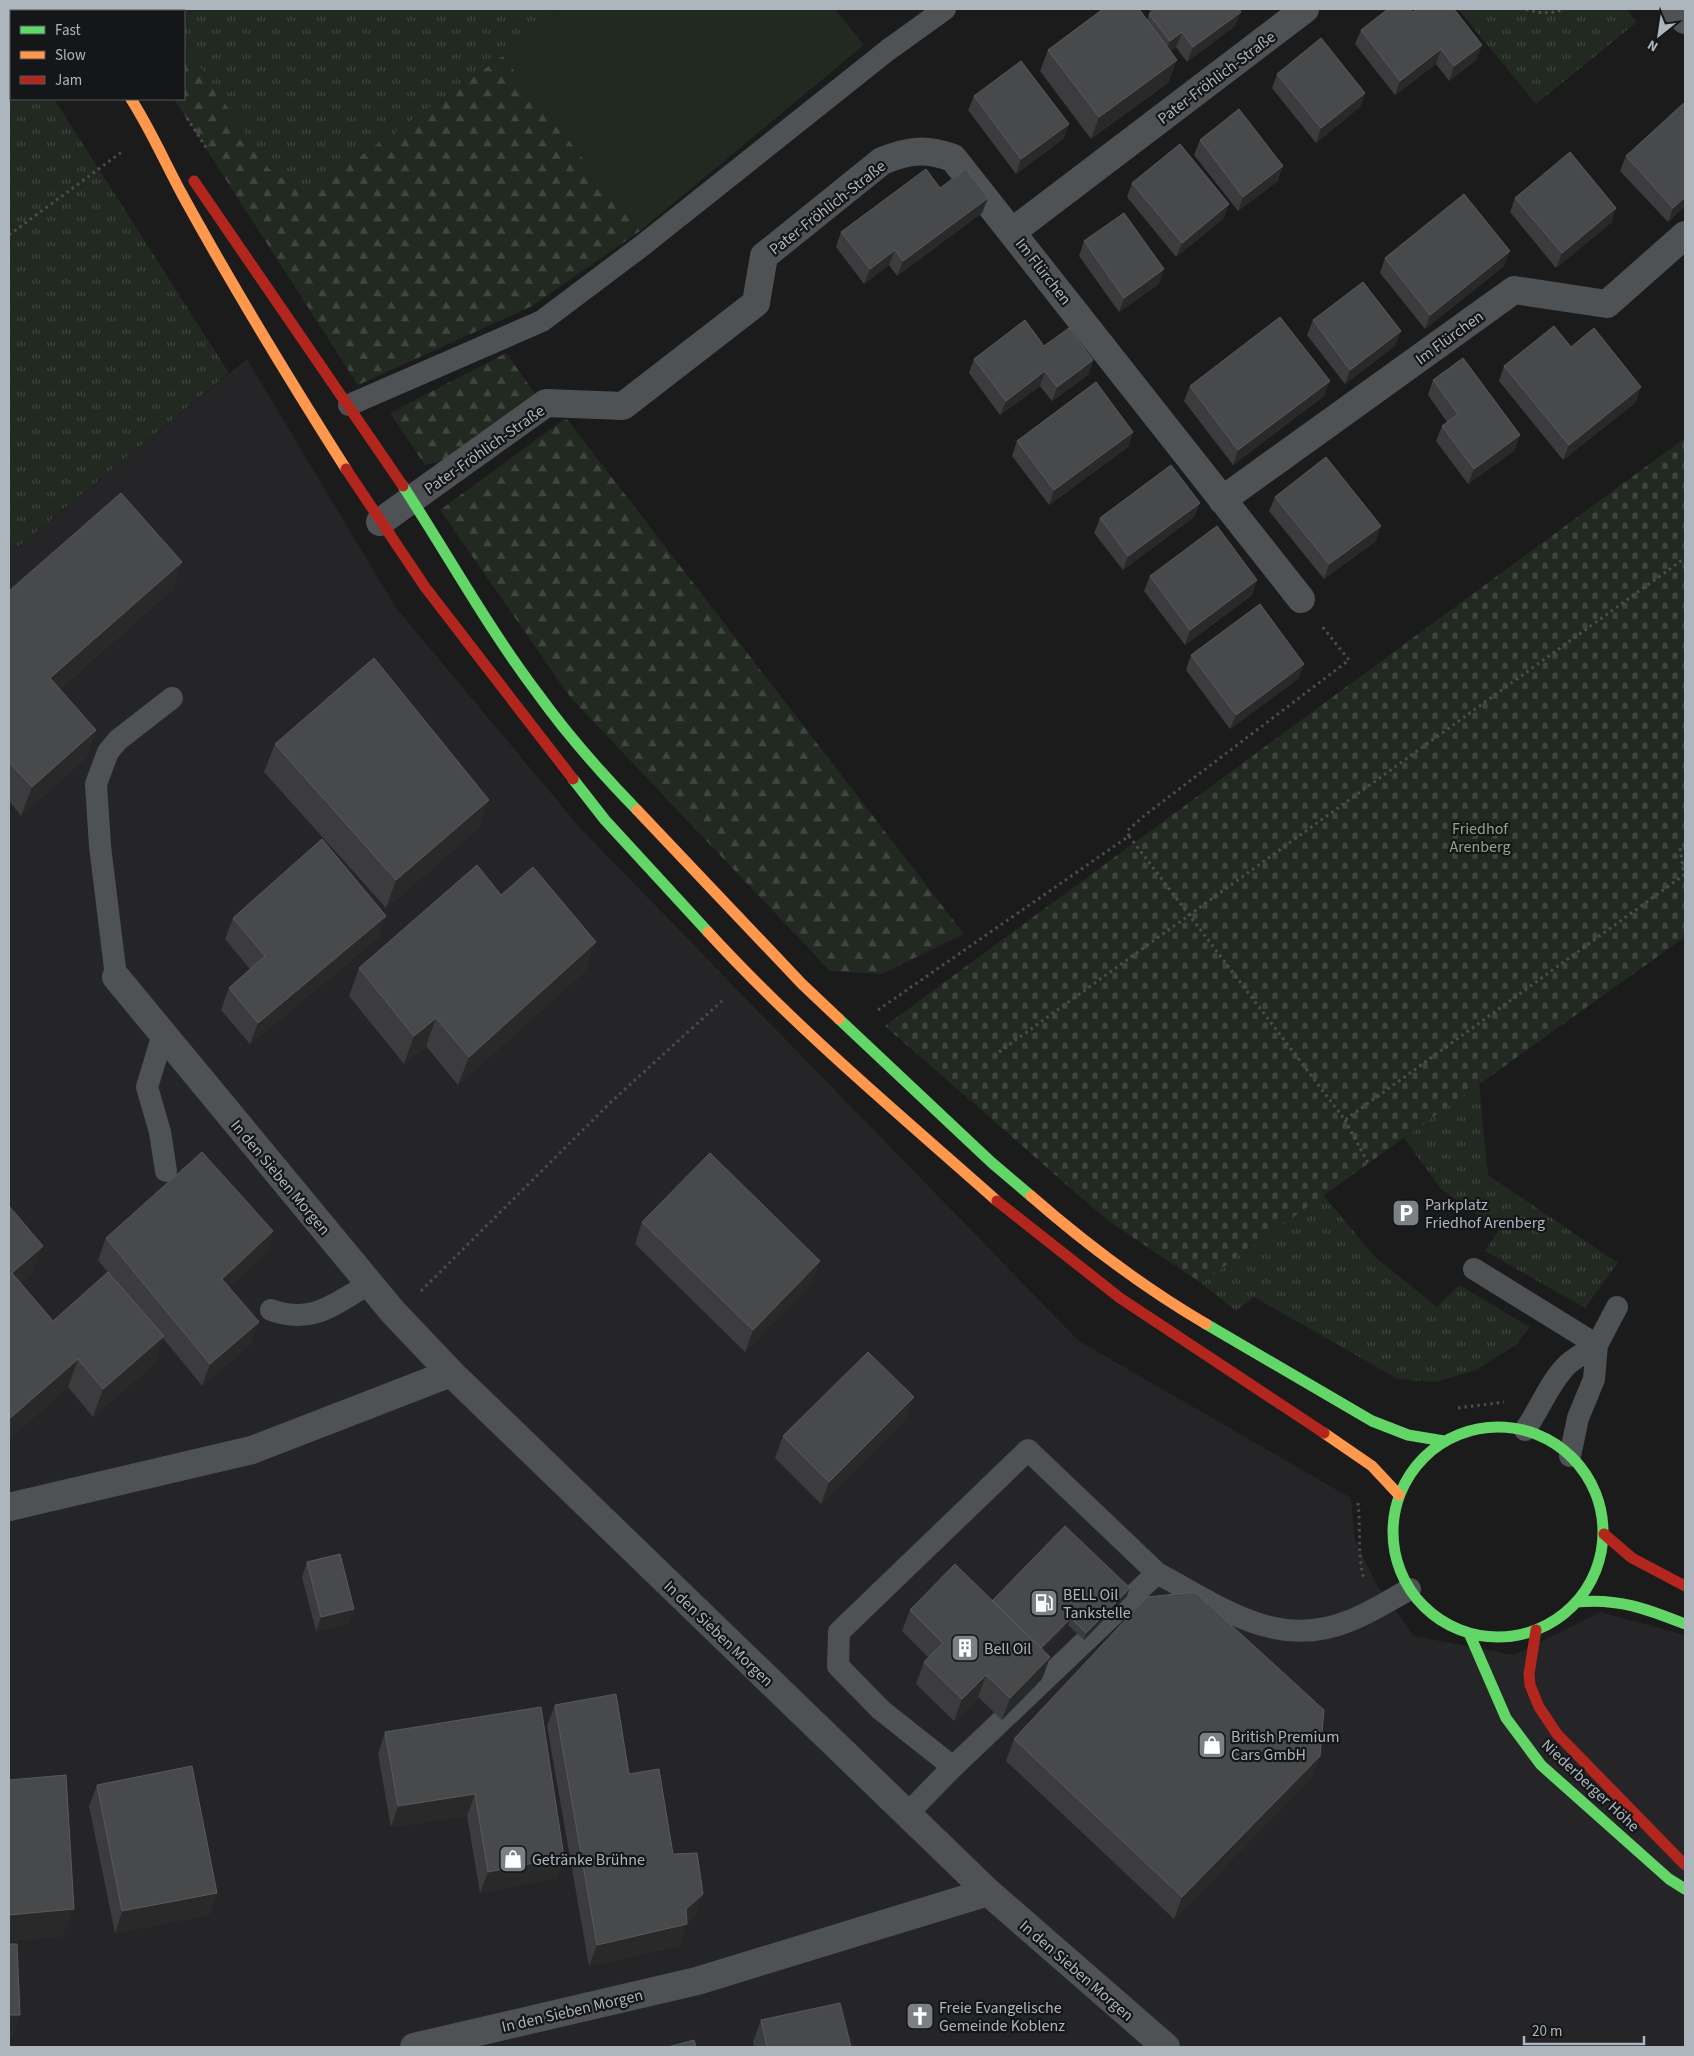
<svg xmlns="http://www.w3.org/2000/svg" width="1694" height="2056" font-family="'Source Sans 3',sans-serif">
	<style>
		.built { fill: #252528 }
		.grass { fill: url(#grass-tufts) }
		.forest { fill: url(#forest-firs) }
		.cemetery { fill: url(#cemetery-stones) }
		.pitch { fill: #222921 }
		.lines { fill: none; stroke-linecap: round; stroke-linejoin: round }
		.path { stroke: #4b4d4f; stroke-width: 3; stroke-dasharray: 2.5 4; stroke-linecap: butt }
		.lane { stroke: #4f5255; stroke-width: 22 }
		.street { stroke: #4f5255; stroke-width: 28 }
		.fast { stroke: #63d668; stroke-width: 11 }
		.slow { stroke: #ff974d; stroke-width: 11 }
		.jam { stroke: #b3261e; stroke-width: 11 }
		.wall { fill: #3c3c3e }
		.shaded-wall { fill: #29292a }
		.building { fill: #48494b; stroke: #585a5d }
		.labels { text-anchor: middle; stroke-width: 4.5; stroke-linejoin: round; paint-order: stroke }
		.street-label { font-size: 16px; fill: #adb6bc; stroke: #151618 }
		.park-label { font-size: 16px; fill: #8ca883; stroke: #151618 }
		.poi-label { font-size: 16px; fill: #adb6bc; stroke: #151618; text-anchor: start }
	</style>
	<defs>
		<pattern id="grass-tufts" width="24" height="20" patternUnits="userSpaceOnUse" patternTransform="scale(1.25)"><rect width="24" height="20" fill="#222921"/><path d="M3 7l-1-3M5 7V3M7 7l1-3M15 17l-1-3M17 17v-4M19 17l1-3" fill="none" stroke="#3f463f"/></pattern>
		<pattern id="forest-firs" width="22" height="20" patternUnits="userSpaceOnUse" patternTransform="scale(1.25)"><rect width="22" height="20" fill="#222921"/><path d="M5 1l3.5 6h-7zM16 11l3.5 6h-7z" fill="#3f463f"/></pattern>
		<pattern id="cemetery-stones" width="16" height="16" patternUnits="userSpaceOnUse" patternTransform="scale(1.25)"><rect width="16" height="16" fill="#222921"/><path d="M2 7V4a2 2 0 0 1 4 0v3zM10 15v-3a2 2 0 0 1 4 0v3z" fill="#3f463f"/></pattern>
	</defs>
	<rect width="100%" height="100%" fill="#1b1b1c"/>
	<path class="built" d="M 247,359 L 396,608 L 582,830 L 1079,1341 L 1351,1498 L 1355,1540 L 1376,1583 L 1414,1636 L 1514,1655 L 1600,1612 L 1685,1635 L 1685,2047 L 9,2047 L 9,554 Z"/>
	<path class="grass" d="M 160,9 L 560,9 L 503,56 L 306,194 L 269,170 L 184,43 L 184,11 L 162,11 Z
		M 1458,9 L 1626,9 L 1637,22 L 1536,104 Z
		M 11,63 L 11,99 L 54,99 L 229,373 L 9,554 L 9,65 Z
		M 1479,1083 L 1488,1175 L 1618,1263 L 1585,1308 L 1485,1251 L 1499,1230 L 1441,1189 L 1404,1138 Z
		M 1323,1195 L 1375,1257 L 1437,1307 L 1459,1285 L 1530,1327 L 1516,1345 L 1476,1370 L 1435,1382 L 1398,1379 L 1254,1297 L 1236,1311 L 1201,1283 Z"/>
	<path class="forest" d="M 184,43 L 269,169 L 306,194 L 503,56 L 640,231 L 532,306 L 358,385 L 174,99 L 184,99 Z
		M 506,353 L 536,395 L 442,461 L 425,465 L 390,413 Z
		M 566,418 L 964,934 L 882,974 L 830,971 L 571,698 L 440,510 Z"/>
	<path class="cemetery" d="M 1685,438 L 1685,937 L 1201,1283 L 1107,1220 L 885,1026 Z"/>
	<path class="pitch" d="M 560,9 L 835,9 L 864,45 L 640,231 L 503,56 Z"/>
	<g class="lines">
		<path class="path" d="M 116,9 L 117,11
			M 1526,9 C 1539,14 1552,14 1564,9
			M 187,118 L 207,149
			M 9,235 L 123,151
			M 1129,836 L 1345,1120 L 1684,875 L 1680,848 L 1685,844
			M 878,1010 L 1129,836 L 1127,831 L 1145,815 L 1349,660 L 1321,625
			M 999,1052 L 1685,558
			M 1345,1120 L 1368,1163
			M 421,1291 L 612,1101 L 722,1001
			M 1458,1408 L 1504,1402
			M 1358,1503 C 1361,1528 1357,1555 1364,1579"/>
		<path class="lane" d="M 349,405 L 542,321 L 643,245 L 888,50 L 945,9
			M 116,977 L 100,846 L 96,784 L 108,752 L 118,740 L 172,698
			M 163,1034 L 147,1087 L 160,1132 L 166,1171
			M 1474,1269 L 1597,1345
			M 271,1310 C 312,1325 334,1304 369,1284
			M 1525,1430 C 1540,1409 1549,1383 1567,1365 C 1576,1357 1587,1351 1597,1345
			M 1570,1456 L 1578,1418 L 1594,1379 L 1597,1345 L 1617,1307
			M 953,1767 L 881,1710 L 838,1666 L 839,1632 L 1028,1450 L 1157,1573
			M 907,1814 L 953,1767 L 1157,1573 C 1219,1606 1276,1651 1349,1621 C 1370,1613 1390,1600 1410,1589"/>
		<path class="street" d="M 1674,9 L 1685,20
			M 1013,231 L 1305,9
			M 1222,500 L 1514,290 L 1607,304 L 1685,235
			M 380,522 L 546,403 L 623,406 L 756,303 L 764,256 L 882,161 C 909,150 926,148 953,158 L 1301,599
			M 116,977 L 393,1312 L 451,1373 L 988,1892 L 1166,2047
			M 9,1507 L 252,1450 L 451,1373
			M 414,2047 L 697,1981 L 988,1892"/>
		<path class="fast" d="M 74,9 L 75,11
			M 403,486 C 448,555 488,628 538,694 C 566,733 603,775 637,810
			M 573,779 L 605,820 L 708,932
			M 839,1019 L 991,1162 L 1031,1196
			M 1206,1324 L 1372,1421 L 1408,1435 L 1444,1441
			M1393 1532a105 105 0 1 1 210 0a105 105 0 1 1-210 0Z
			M 1577,1602 C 1619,1598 1647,1609 1685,1624
			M 1469,1633 L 1506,1718 L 1541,1765 L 1669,1879 L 1685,1889"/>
		<path class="slow" d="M 131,99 C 151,130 165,163 183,196 C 234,289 289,379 346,469
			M 637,810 L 802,984 L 839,1019
			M 708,932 C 797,1029 899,1114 997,1201
			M 1031,1196 C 1086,1244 1143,1287 1206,1324
			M 1324,1433 L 1372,1466 L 1399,1495"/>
		<path class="jam" d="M 194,181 L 403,486
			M 346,469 L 425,587 L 573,779
			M 997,1201 L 1120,1298 L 1324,1433
			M 1604,1534 L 1632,1558 L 1685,1586
			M 1536,1630 L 1529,1674 L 1530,1685 L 1539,1707 L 1557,1734 L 1685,1865"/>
	</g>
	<path class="wall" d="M 1148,9 L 1239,9 L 1235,26 L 1187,62 L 1176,47 L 1170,52 L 1169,82 L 1091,139 L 1040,71 L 1048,50 L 1147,20 L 1149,14 L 1151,13 Z
		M 1413,12 L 1482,45 L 1476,60 L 1449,81 L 1436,64 L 1395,95 L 1355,44 L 1361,30 Z
		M 1277,74 L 1365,93 L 1360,107 L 1316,143 L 1272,88 Z
		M 974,96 L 1069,124 L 1063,139 L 1016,174 L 968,110 Z
		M 1200,140 L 1278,181 L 1238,211 L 1194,155 Z
		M 1626,156 L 1685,206 L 1668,222 L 1620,171 Z
		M 1132,183 L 1229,204 L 1223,219 L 1176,257 L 1127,197 Z
		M 940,188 L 988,198 L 982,213 L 897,276 L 889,265 L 864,284 L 836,247 L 841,232 Z
		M 1515,198 L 1616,208 L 1611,223 L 1556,268 L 1510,212 Z
		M 1084,241 L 1159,284 L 1119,312 L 1079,256 Z
		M 1385,258 L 1504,266 L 1425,329 L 1380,273 Z
		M 1313,320 L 1401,331 L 1395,346 L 1345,384 L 1307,335 Z
		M 1044,346 L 1093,360 L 1088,375 L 1052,401 L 1040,386 L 1000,415 L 969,373 L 974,359 Z
		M 1571,347 L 1636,402 L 1563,460 L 1499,381 L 1504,366 Z
		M 1433,380 L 1515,450 L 1468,484 L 1436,441 L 1442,426 L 1447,422 L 1428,395 Z
		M 1190,386 L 1324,396 L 1233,465 L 1184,401 Z
		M 1133,432 L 1128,447 L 1049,505 L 1012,456 L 1017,441 Z
		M 1275,497 L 1376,541 L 1324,579 L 1269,511 Z
		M 1200,503 L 1194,517 L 1123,570 L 1094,533 L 1100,518 Z
		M 182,562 L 172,590 L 59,689 L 96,730 L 86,758 L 21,816 L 9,801 L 9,591 Z
		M 1150,576 L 1252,595 L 1185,645 L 1144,591 Z
		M 1191,655 L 1299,678 L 1230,729 L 1186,670 Z
		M 275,744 L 479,828 L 386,908 L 264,772 Z
		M 501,895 L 586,970 L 458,1085 L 426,1046 L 404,1064 L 349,996 L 359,968 Z
		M 233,918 L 379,937 L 250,1044 L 221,1010 L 229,988 L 250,969 L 225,939 Z
		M 9,1206 L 33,1274 L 21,1284 L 53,1321 L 115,1281 L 98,1260 L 106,1238 L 273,1231 L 266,1253 L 229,1287 L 251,1344 L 202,1386 L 163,1338 L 154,1364 L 93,1417 L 68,1387 L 9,1439 Z
		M 642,1222 L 812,1283 L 745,1352 L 635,1244 Z
		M 906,1418 L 821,1504 L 775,1458 L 783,1436 Z
		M 307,1562 L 354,1609 L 348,1623 L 316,1631 L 302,1577 Z
		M 1127,1596 L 1084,1640 L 1068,1625 L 1043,1651 L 1050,1657 L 1042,1679 L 1002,1720 L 978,1697 L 954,1721 L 916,1684 L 924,1662 L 928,1657 L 902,1631 L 910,1610 L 992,1601 Z
		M 555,1705 L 629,1774 L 673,1854 L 695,1916 L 687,1923 L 679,1946 L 589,1966 L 547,1726 Z
		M 385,1732 L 564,1857 L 556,1878 L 480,1893 L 467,1816 L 391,1827 L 378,1754 Z
		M 1014,1739 L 1320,1756 L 1312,1777 L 1174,1919 L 1006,1761 Z
		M 97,1785 L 217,1893 L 209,1915 L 115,1933 L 89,1806 Z
		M 761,2020 L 851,2047 L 754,2047 L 753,2042 Z"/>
	<path class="shaded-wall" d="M 1241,12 L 1235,26 L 1187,62 L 1193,47 Z
		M 1182,32 L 1176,47 L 1164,56 L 1170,41 Z
		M 1482,45 L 1476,60 L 1449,81 L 1454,66 Z
		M 1441,49 L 1436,64 L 1395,95 L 1400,81 Z
		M 1177,60 L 1169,82 L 1091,139 L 1099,117 Z
		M 1365,93 L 1360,107 L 1316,143 L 1321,128 Z
		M 1069,124 L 1063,139 L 1016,174 L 1021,159 Z
		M 1283,166 L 1278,181 L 1238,211 L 1243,197 Z
		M 1685,197 L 1685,206 L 1668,222 L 1673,208 Z
		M 988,198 L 982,213 L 897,276 L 903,261 Z
		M 1229,204 L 1223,219 L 1176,257 L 1182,243 Z
		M 1616,208 L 1611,223 L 1556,268 L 1562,253 Z
		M 895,250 L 889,265 L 864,284 L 870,269 Z
		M 1510,251 L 1504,266 L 1425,329 L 1430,315 Z
		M 1164,269 L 1159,284 L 1119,312 L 1124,298 Z
		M 1401,331 L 1395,346 L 1345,384 L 1350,370 Z
		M 1093,360 L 1088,375 L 1052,401 L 1057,387 Z
		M 1045,371 L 1040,386 L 1000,415 L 1006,401 Z
		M 1330,381 L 1324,396 L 1233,465 L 1238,450 Z
		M 1641,387 L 1636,402 L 1563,460 L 1569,445 Z
		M 1133,432 L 1128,447 L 1049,505 L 1054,490 Z
		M 1520,435 L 1515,450 L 1468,484 L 1474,469 Z
		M 1200,503 L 1194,517 L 1123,570 L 1128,556 Z
		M 1381,526 L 1376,541 L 1324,579 L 1329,564 Z
		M 182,562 L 172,590 L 39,706 L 50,678 Z
		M 1257,580 L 1252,595 L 1185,645 L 1190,630 Z
		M 1304,664 L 1299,678 L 1230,729 L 1236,715 Z
		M 96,730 L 86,758 L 21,816 L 32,787 Z
		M 489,800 L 479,828 L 386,908 L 396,880 Z
		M 386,916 L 379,937 L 250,1044 L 258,1023 Z
		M 596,942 L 586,970 L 458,1085 L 469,1057 Z
		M 436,1018 L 426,1046 L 404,1064 L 414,1036 Z
		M 273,1231 L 266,1253 L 215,1300 L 222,1279 Z
		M 43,1246 L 33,1274 L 9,1295 L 12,1273 Z
		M 820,1261 L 812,1283 L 745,1352 L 753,1330 Z
		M 259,1322 L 251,1344 L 202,1386 L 210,1364 Z
		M 164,1336 L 154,1364 L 93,1417 L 103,1389 Z
		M 78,1359 L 68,1387 L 9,1439 L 9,1419 Z
		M 914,1397 L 906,1418 L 821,1504 L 829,1482 Z
		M 1130,1588 L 1127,1596 L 1084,1640 L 1086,1633 Z
		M 354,1609 L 348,1623 L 316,1631 L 321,1617 Z
		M 1071,1618 L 1068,1625 L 1029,1666 L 1031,1658 Z
		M 1050,1657 L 1042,1679 L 1002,1720 L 1010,1698 Z
		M 986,1675 L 978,1697 L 954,1721 L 962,1699 Z
		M 1320,1756 L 1312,1777 L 1174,1919 L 1182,1897 Z
		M 475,1794 L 467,1816 L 391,1827 L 398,1806 Z
		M 564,1857 L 556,1878 L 480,1893 L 488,1872 Z
		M 217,1893 L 209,1915 L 115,1933 L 122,1911 Z
		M 703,1894 L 695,1916 L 685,1925 L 687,1924 L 679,1946 L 589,1966 L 597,1945 L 686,1909 Z
		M 74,1909 L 63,1937 L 9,1942 L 9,1915 Z
		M 9,2015 L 20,2015 L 12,2037 L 9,2037 Z"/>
	<path class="building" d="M 1103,9 L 1139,9 L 1177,60 L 1099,117 L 1048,50 Z
		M 1157,9 L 1239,9 L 1241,12 L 1193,47 L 1182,32 L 1170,41 L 1149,14 Z
		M 1388,9 L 1410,9 L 1413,12 L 1417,9 L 1454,9 L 1482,45 L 1454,66 L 1441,49 L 1400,81 L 1361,30 Z
		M 1321,38 L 1365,93 L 1321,128 L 1277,74 Z
		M 1021,61 L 1069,124 L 1021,159 L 974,96 Z
		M 1685,102 L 1685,197 L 1673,208 L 1626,156 Z
		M 1239,109 L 1283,166 L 1243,197 L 1200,140 Z
		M 1180,144 L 1229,204 L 1182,243 L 1132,183 Z
		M 1570,152 L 1616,208 L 1562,253 L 1515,198 Z
		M 926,169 L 940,188 L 966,169 L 988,198 L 903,261 L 895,250 L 870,269 L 841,232 Z
		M 1464,194 L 1510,251 L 1430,315 L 1385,258 Z
		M 1124,213 L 1164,269 L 1124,298 L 1084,241 Z
		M 1363,282 L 1401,331 L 1350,370 L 1313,320 Z
		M 1280,317 L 1330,381 L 1238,450 L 1190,386 Z
		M 1025,320 L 1044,346 L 1069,328 L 1093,360 L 1057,387 L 1045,371 L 1006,401 L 974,359 Z
		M 1554,326 L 1571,347 L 1594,328 L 1641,387 L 1569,445 L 1504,366 Z
		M 1463,358 L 1520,435 L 1474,469 L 1442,426 L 1458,414 L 1433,380 Z
		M 1096,382 L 1133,432 L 1054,490 L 1017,441 Z
		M 1326,457 L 1381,526 L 1329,564 L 1275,497 Z
		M 1171,465 L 1200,503 L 1128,556 L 1100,518 Z
		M 121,493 L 182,562 L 50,678 L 96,730 L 32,787 L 9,762 L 9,591 Z
		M 1217,526 L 1257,580 L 1190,630 L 1150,576 Z
		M 1260,604 L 1304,664 L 1236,715 L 1191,655 Z
		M 374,658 L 489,800 L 396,880 L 275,744 Z
		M 322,839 L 386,916 L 258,1023 L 229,988 L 265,956 L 233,918 Z
		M 477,865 L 501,895 L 533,867 L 596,942 L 469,1057 L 436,1018 L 414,1036 L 359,968 Z
		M 202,1152 L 273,1231 L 222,1279 L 259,1322 L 210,1364 L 106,1238 Z
		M 710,1153 L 820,1261 L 753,1330 L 642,1222 Z
		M 9,1206 L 43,1246 L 12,1273 L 53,1321 L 108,1272 L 164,1336 L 103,1389 L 78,1359 L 9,1419 Z
		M 868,1352 L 914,1397 L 829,1482 L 783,1436 Z
		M 1065,1526 L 1130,1588 L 1086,1633 L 1071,1618 L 1041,1648 L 992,1601 Z
		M 340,1554 L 354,1609 L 321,1617 L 307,1562 Z
		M 955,1564 L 1050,1657 L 1010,1698 L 986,1675 L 962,1699 L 924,1662 L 943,1643 L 910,1610 Z
		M 1195,1592 L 1324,1710 L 1320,1756 L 1182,1897 L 1014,1739 L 1147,1597 Z
		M 616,1694 L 629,1774 L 659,1769 L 673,1854 L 697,1853 L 703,1894 L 686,1909 L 687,1924 L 597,1945 L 555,1705 Z
		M 541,1707 L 564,1857 L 488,1872 L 475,1794 L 398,1806 L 385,1732 Z
		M 192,1766 L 217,1893 L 122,1911 L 97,1785 Z
		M 66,1775 L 74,1909 L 9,1915 L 9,1780 Z
		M 9,1944 L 17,1944 L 20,2015 L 9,2015 Z
		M 840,2003 L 851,2047 L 767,2047 L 761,2020 Z
		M 694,2040 L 696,2047 L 668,2047 Z"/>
	<defs>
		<symbol id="parking-square" viewBox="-11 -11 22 22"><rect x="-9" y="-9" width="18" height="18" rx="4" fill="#7a8084" stroke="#151618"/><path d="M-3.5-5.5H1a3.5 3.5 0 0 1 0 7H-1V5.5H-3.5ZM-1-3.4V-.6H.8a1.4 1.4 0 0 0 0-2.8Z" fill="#fff"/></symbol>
		<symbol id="fuel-square" viewBox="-11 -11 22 22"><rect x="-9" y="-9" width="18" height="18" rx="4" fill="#7a8084" stroke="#151618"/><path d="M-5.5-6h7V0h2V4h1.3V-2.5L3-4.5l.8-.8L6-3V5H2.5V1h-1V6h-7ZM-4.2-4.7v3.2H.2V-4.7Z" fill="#fff"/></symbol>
		<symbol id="building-square" viewBox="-11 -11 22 22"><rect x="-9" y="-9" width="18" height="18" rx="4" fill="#7a8084" stroke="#151618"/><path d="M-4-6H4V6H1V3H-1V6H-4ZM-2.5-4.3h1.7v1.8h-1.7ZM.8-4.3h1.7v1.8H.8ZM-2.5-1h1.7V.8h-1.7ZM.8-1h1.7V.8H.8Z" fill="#fff"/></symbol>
		<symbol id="shop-square" viewBox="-11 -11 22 22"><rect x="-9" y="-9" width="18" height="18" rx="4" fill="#7a8084" stroke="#151618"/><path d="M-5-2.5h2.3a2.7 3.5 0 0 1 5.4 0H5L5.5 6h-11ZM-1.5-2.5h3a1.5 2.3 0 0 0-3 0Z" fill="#fff"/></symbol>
		<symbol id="church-square" viewBox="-11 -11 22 22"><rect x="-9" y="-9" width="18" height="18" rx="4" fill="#7a8084" stroke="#151618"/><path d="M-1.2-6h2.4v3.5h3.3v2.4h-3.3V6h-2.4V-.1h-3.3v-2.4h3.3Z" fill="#fff"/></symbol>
	</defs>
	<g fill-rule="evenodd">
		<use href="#parking-square" x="1390" y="1197" width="32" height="32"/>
		<use href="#fuel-square" x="1028" y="1587" width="32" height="32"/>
		<use href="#building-square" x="949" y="1632" width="32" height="32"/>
		<use href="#shop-square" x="1196" y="1729" width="32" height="32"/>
		<use href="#shop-square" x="497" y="1843" width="32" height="32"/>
		<use href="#church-square" x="904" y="2000" width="32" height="32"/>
	</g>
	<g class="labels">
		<g class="street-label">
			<text transform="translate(1216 77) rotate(-37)" y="6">Pater-Fröhlich-Straße</text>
			<text transform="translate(827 207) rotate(-38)" y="6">Pater-Fröhlich-Straße</text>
			<text transform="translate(1044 271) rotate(52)" y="6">Im Flürchen</text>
			<text transform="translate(1449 337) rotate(-36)" y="6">Im Flürchen</text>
			<text transform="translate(484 449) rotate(-35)" y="6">Pater-Fröhlich-Straße</text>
			<text transform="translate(281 1177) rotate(50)" y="6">In den Sieben Morgen</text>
			<text transform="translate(719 1633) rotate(44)" y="6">In den Sieben Morgen</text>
			<text transform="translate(1591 1785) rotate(43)" y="6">Niederberger Höhe</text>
			<text transform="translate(1077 1970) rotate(41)" y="6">In den Sieben Morgen</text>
			<text transform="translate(572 2010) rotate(-13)" y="6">In den Sieben Morgen</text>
		</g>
		<g class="park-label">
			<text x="1480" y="834">Friedhof<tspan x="1480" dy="18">Arenberg</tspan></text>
		</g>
		<g class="poi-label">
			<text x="1425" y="1210">Parkplatz<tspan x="1425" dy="18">Friedhof Arenberg</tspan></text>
			<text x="1063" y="1600">BELL Oil<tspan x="1063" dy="18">Tankstelle</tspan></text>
			<text x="984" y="1654">Bell Oil</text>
			<text x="1231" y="1742">British Premium<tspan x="1231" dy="18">Cars GmbH</tspan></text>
			<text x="532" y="1865">Getränke Brühne</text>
			<text x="939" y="2013">Freie Evangelische<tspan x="939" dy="18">Gemeinde Koblenz</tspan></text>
		</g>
	</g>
	<rect width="1694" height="2056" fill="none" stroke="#adb6bc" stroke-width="20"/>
	<rect x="10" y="10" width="175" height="90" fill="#151618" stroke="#52565a"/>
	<rect x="20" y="26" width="25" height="8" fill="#63d668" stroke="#52565a"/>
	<text x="55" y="35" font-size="15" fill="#adb6bc">Fast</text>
	<rect x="20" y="51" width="25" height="8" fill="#ff974d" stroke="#52565a"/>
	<text x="55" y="60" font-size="15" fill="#adb6bc">Slow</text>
	<rect x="20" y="76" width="25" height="8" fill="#b3261e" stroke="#52565a"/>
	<text x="55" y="85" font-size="15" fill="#adb6bc">Jam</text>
	<g transform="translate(1659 35) rotate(210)" stroke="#151618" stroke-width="4" paint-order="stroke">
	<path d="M0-4L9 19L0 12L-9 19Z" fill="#adb6bc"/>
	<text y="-8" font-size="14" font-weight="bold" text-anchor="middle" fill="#adb6bc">N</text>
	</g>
	<path d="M1524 2036v8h120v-8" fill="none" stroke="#adb6bc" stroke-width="2.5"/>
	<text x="1532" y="2036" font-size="15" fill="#adb6bc" stroke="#151618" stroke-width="4" paint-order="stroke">20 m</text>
</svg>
